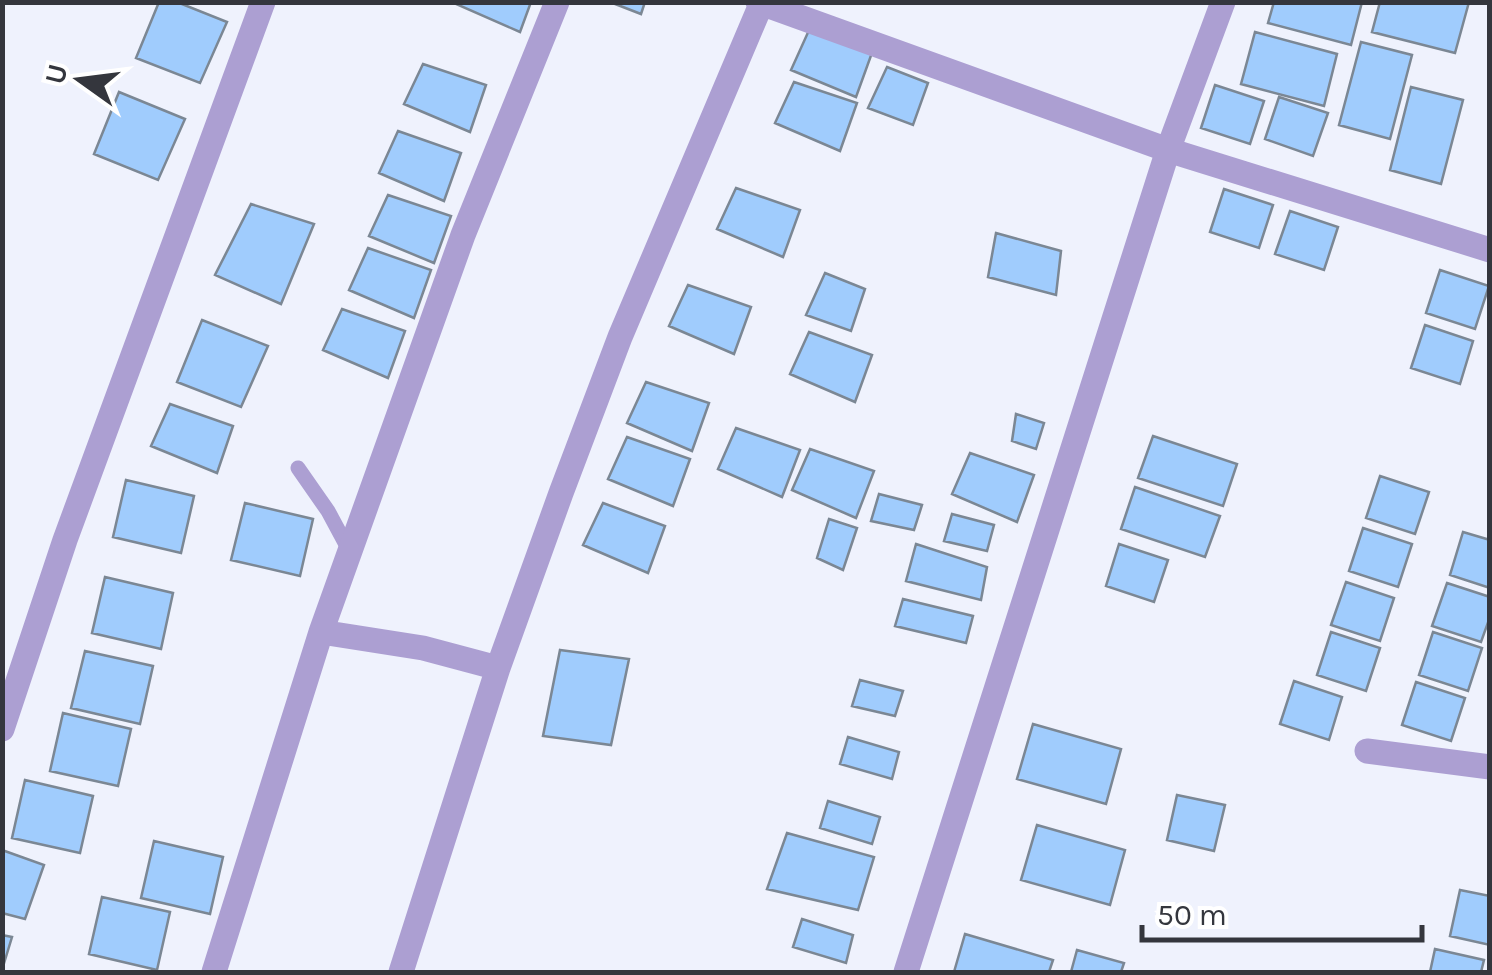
<svg xmlns="http://www.w3.org/2000/svg" width="1492" height="975" font-family="Karla,sans-serif">
	<style>
		.building { fill: #a0ccfd; stroke: #7b8794; stroke-width: 2.5 }
		.lines { fill: none; stroke-linecap: round; stroke-linejoin: round }
		.service { stroke: #ac9fd2; stroke-width: 15 }
		.minor { stroke: #ac9fd2; stroke-width: 25 }
	</style>
	<rect width="100%" height="100%" fill="#eff2fd"/>
	<path class="building" d="M 159,2 L 177,2 L 227,22 L 200,83 L 136,58 Z
		M 456,2 L 531,2 L 520,32 L 456,4 Z
		M 610,2 L 645,2 L 641,14 Z
		M 1274,2 L 1362,2 L 1351,45 L 1268,23 Z
		M 1380,2 L 1469,2 L 1455,53 L 1372,32 Z
		M 810,28 L 873,50 L 856,97 L 791,70 Z
		M 1255,32 L 1337,54 L 1324,106 L 1241,84 Z
		M 1361,42 L 1412,55 L 1390,139 L 1339,125 Z
		M 423,64 L 486,85 L 470,132 L 404,104 Z
		M 887,67 L 928,83 L 913,125 L 868,108 Z
		M 794,82 L 857,103 L 840,151 L 775,123 Z
		M 1215,85 L 1264,101 L 1250,144 L 1201,128 Z
		M 1411,87 L 1463,100 L 1441,184 L 1390,170 Z
		M 119,92 L 185,119 L 158,180 L 94,154 Z
		M 1279,97 L 1328,113 L 1313,156 L 1265,139 Z
		M 398,131 L 461,153 L 444,201 L 379,173 Z
		M 736,188 L 800,210 L 783,257 L 717,229 Z
		M 1224,189 L 1273,205 L 1259,248 L 1210,232 Z
		M 388,195 L 451,216 L 434,263 L 369,236 Z
		M 251,204 L 314,224 L 281,304 L 215,275 Z
		M 1290,211 L 1338,227 L 1324,270 L 1275,254 Z
		M 996,233 L 1061,251 L 1056,295 L 988,277 Z
		M 368,248 L 431,270 L 414,318 L 349,290 Z
		M 1440,270 L 1489,286 L 1475,329 L 1426,313 Z
		M 825,273 L 865,289 L 851,331 L 806,315 Z
		M 688,285 L 751,307 L 734,354 L 669,326 Z
		M 342,309 L 405,331 L 388,378 L 323,350 Z
		M 202,320 L 268,346 L 241,407 L 177,382 Z
		M 1425,325 L 1473,341 L 1460,384 L 1411,368 Z
		M 809,332 L 872,355 L 855,402 L 790,374 Z
		M 646,382 L 709,403 L 692,451 L 627,423 Z
		M 170,404 L 233,426 L 217,473 L 151,446 Z
		M 1016,414 L 1044,423 L 1036,449 L 1012,441 Z
		M 736,428 L 800,450 L 782,497 L 718,469 Z
		M 1153,436 L 1237,464 L 1223,506 L 1138,478 Z
		M 627,437 L 690,459 L 673,506 L 608,479 Z
		M 810,449 L 874,471 L 856,518 L 792,490 Z
		M 970,453 L 1034,475 L 1017,522 L 952,494 Z
		M 1380,476 L 1429,492 L 1415,534 L 1366,518 Z
		M 126,480 L 194,496 L 181,553 L 113,537 Z
		M 1135,487 L 1220,516 L 1205,557 L 1121,529 Z
		M 879,494 L 922,505 L 914,530 L 871,521 Z
		M 245,503 L 313,519 L 300,576 L 231,560 Z
		M 603,503 L 665,526 L 648,573 L 583,545 Z
		M 952,514 L 994,525 L 987,551 L 944,541 Z
		M 829,519 L 857,528 L 843,570 L 817,558 Z
		M 1363,528 L 1412,544 L 1398,587 L 1349,571 Z
		M 1463,532 L 1490,540 L 1490,588 L 1450,575 Z
		M 916,544 L 987,567 L 981,600 L 906,581 Z
		M 1119,544 L 1168,560 L 1154,602 L 1106,586 Z
		M 105,577 L 173,593 L 161,649 L 92,633 Z
		M 1346,582 L 1394,598 L 1380,641 L 1331,625 Z
		M 1447,583 L 1490,597 L 1490,617 L 1481,642 L 1432,626 Z
		M 903,599 L 973,616 L 966,643 L 895,626 Z
		M 1331,632 L 1380,648 L 1366,691 L 1317,675 Z
		M 1433,632 L 1482,648 L 1468,691 L 1419,675 Z
		M 560,650 L 629,659 L 611,745 L 543,736 Z
		M 85,651 L 153,666 L 140,724 L 71,708 Z
		M 860,680 L 903,691 L 895,716 L 852,706 Z
		M 1294,681 L 1342,697 L 1329,740 L 1280,724 Z
		M 1416,682 L 1465,698 L 1451,741 L 1402,725 Z
		M 63,713 L 131,729 L 118,786 L 50,771 Z
		M 1033,724 L 1121,749 L 1106,804 L 1017,779 Z
		M 848,737 L 899,752 L 892,779 L 840,764 Z
		M 25,780 L 93,796 L 80,853 L 12,838 Z
		M 1177,795 L 1225,805 L 1214,851 L 1167,840 Z
		M 828,801 L 880,817 L 872,844 L 820,828 Z
		M 1037,825 L 1125,850 L 1110,905 L 1021,880 Z
		M 787,833 L 874,857 L 858,910 L 767,889 Z
		M 154,841 L 223,857 L 210,914 L 141,898 Z
		M 2,850 L 44,865 L 25,919 L 2,913 Z
		M 1460,890 L 1490,896 L 1490,945 L 1450,936 Z
		M 102,897 L 170,912 L 157,970 L 89,954 Z
		M 802,919 L 853,935 L 846,963 L 793,947 Z
		M 965,934 L 1053,960 L 1049,972 L 954,972 Z
		M 2,935 L 12,937 L 2,970 Z
		M 1435,949 L 1484,960 L 1481,972 L 1430,972 Z
		M 1077,950 L 1124,963 L 1121,972 L 1071,972 Z"/>
	<g class="lines">
		<path class="service" d="M 298,468 L 328,511 L 350,552"/>
		<path class="minor" d="M 758,2 L 1168,150 L 1490,250
			M 321,632 L 423,648 L 498,668
			M 2,729 L 65,540 L 263,2
			M 1367,751 L 1490,767
			M 214,972 L 321,632 L 463,235 L 557,2
			M 401,972 L 498,668 L 561,493 L 620,337 L 762,2
			M 906,972 L 1168,150 L 1223,2"/>
	</g>
	<rect width="1492" height="975" fill="none" stroke="#34363d" stroke-width="10"/>
	<g transform="translate(80 80) rotate(284)" stroke="#ffffff" stroke-width="8" paint-order="stroke">
	<path d="M0-8L18 38L0 25L-18 38Z" fill="#34363d"/>
	<text y="-15" font-size="28" font-weight="bold" text-anchor="middle" fill="#34363d">U</text>
	</g>
	<path d="M1142 925v15h280v-15" fill="none" stroke="#34363d" stroke-width="5"/>
	<text x="1157" y="925" font-size="30" fill="#34363d" stroke="#ffffff" stroke-width="8" paint-order="stroke">50 m</text>
</svg>
